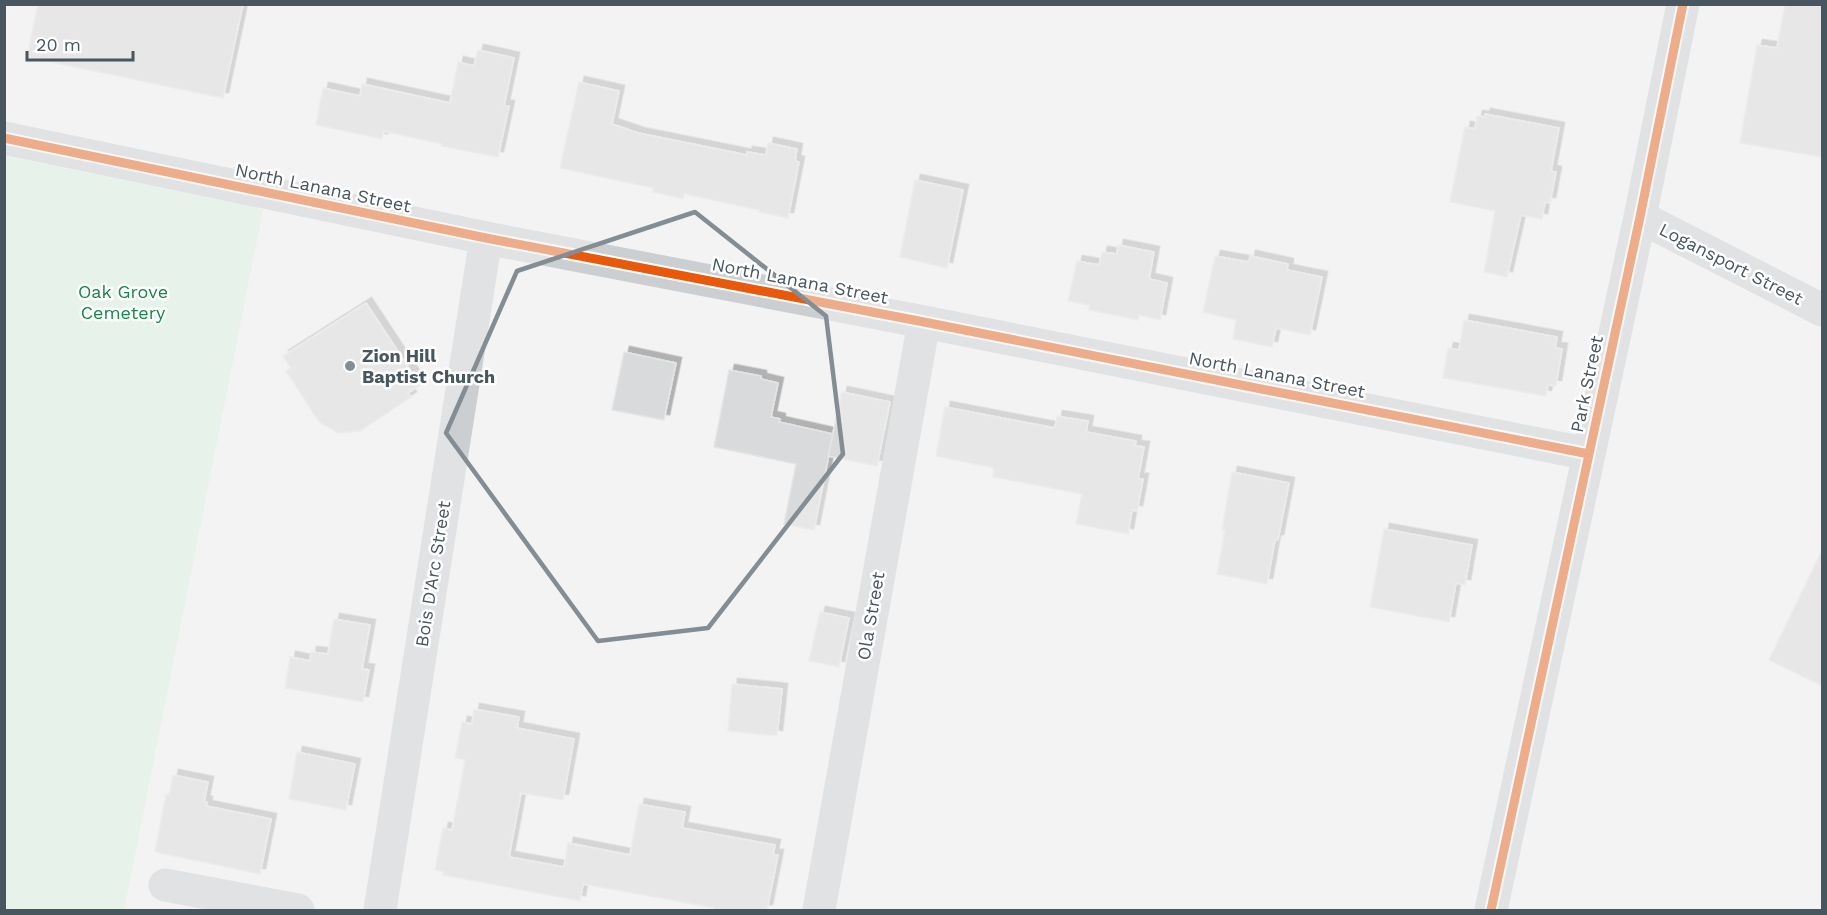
<svg xmlns="http://www.w3.org/2000/svg" width="1827" height="915" font-family="'Work Sans',sans-serif">
	<style>
		.green { fill: #d7f2e0 }
		.building { fill: #d9dadb; stroke: #e4e5e6; stroke-width: 1.5; filter: url(#shadow) }
		.lines { fill: none; stroke-linecap: round; stroke-linejoin: round }
		.street { stroke: #cccfd1; stroke-width: 33 }
		.cycleway-casing { stroke: #fff; stroke-width: 13 }
		.cycleway { stroke: #e8590c; stroke-width: 9 }
		.marked { fill: none; stroke: #848d93; stroke-width: 4.5; stroke-linejoin: round }
		.poi-dot { fill: #848d93; stroke: #fff; stroke-width: 2 }
		.labels { text-anchor: middle; stroke-width: 5; stroke-linejoin: round; paint-order: stroke }
		.street-label { font-size: 18px; fill: #485660; stroke: #fff }
		.park-label { font-size: 18px; fill: #148749; stroke: #fff }
		.poi-label { font-size: 18px; font-weight: bold; fill: #485660; stroke: #fff; text-anchor: start }
	</style>
	<defs>
		<filter id="shadow"><feDropShadow dx="5.5" dy="-5.5" stdDeviation="0" flood-color="#0004"/></filter>
	</defs>
	<rect width="100%" height="100%" fill="#f3f3f3"/>
	<path class="green" d="M 5,156 L 263,209 L 124,910 L 5,910 Z"/>
	<path class="building" d="M 38,4 L 243,4 L 223,98 L 27,57 Z
		M 1785,4 L 1822,4 L 1822,157 L 1740,143 L 1757,45 L 1777,48 Z
		M 478,50 L 514,58 L 504,106 L 509,106 L 498,157 L 441,146 L 442,144 L 383,131 L 382,139 L 316,125 L 323,88 L 360,96 L 362,84 L 450,103 L 458,62 L 474,66 Z
		M 579,82 L 619,91 L 612,124 L 638,133 L 747,155 L 747,152 L 766,155 L 768,143 L 797,149 L 795,161 L 799,162 L 788,218 L 759,212 L 759,210 L 684,194 L 683,199 L 653,192 L 653,188 L 560,168 Z
		M 1485,114 L 1559,128 L 1551,171 L 1556,172 L 1550,203 L 1545,202 L 1542,219 L 1521,215 L 1507,277 L 1484,272 L 1495,211 L 1450,202 L 1465,127 L 1475,129 L 1477,116 L 1485,117 Z
		M 915,180 L 963,190 L 947,268 L 900,257 Z
		M 1118,245 L 1154,252 L 1149,279 L 1167,283 L 1160,320 L 1139,315 L 1138,320 L 1089,310 L 1089,305 L 1068,301 L 1077,261 L 1099,265 L 1102,252 L 1117,254 Z
		M 1215,256 L 1249,262 L 1250,256 L 1288,264 L 1287,270 L 1322,277 L 1310,335 L 1276,328 L 1272,347 L 1233,339 L 1236,320 L 1203,312 Z
		M 366,303 L 420,385 L 408,393 L 411,397 L 360,431 L 338,433 L 319,422 L 286,371 L 291,368 L 283,356 Z
		M 1464,320 L 1557,337 L 1555,348 L 1562,349 L 1556,386 L 1548,385 L 1546,396 L 1443,378 L 1448,348 L 1459,350 Z
		M 624,352 L 676,363 L 664,420 L 612,410 Z
		M 729,370 L 761,376 L 761,379 L 778,383 L 771,417 L 780,419 L 779,422 L 833,434 L 814,530 L 784,524 L 796,464 L 714,447 Z
		M 842,392 L 890,402 L 877,466 L 828,456 Z
		M 945,407 L 1055,428 L 1057,416 L 1088,421 L 1086,432 L 1136,441 L 1135,446 L 1144,447 L 1138,479 L 1143,479 L 1137,511 L 1132,510 L 1128,534 L 1076,524 L 1082,494 L 993,477 L 994,468 L 936,456 Z
		M 1232,472 L 1289,483 L 1278,540 L 1275,540 L 1267,584 L 1217,574 L 1225,530 L 1222,530 Z
		M 1384,529 L 1472,545 L 1465,585 L 1456,583 L 1449,622 L 1370,607 Z
		M 1822,550 L 1822,686 L 1769,660 Z
		M 820,612 L 849,618 L 839,667 L 809,661 Z
		M 334,619 L 370,625 L 362,669 L 369,670 L 363,702 L 285,688 L 290,657 L 310,661 L 311,652 L 328,654 Z
		M 732,684 L 782,689 L 777,736 L 728,731 Z
		M 474,709 L 519,717 L 517,728 L 574,739 L 563,800 L 521,793 L 509,857 L 564,867 L 568,843 L 630,855 L 639,804 L 685,812 L 682,828 L 775,845 L 773,855 L 778,855 L 767,910 L 714,910 L 714,908 L 583,884 L 580,901 L 443,875 L 444,872 L 435,870 L 443,828 L 452,830 L 465,760 L 455,758 L 462,722 L 472,724 Z
		M 297,752 L 355,764 L 346,810 L 289,799 Z
		M 173,775 L 208,782 L 204,802 L 207,802 L 206,806 L 271,819 L 260,874 L 155,852 L 166,794 L 169,795 Z"/>
	<g class="lines">
		<path class="street" d="M 4,138 L 486,238 L 924,322 L 1589,454
			M 1640,217 L 1822,310
			M 165,885 L 298,910
			M 380,910 L 486,238
			M 819,910 L 924,322
			M 1491,910 L 1640,217 L 1683,4"/>
		<defs>
			<path id="cycleway" d="M 4,138 L 486,238 L 924,322 L 1589,454
				M 1491,910 L 1640,217 L 1683,4"/>
		</defs>
		<use href="#cycleway" class="cycleway-casing"/>
		<use href="#cycleway" class="cycleway"/>
	</g>
	<path d="M0 0H1827V915H0ZM 695,212 L 826,316 L 843,454 L 708,628 L 598,641 L 446,433 L 517,271 Z" fill="#f3f3f3" fill-opacity=".55" fill-rule="evenodd"/>
	<path class="marked" d="M 695,212 L 826,316 L 843,454 L 708,628 L 598,641 L 446,433 L 517,271 Z"/>
	<circle class="poi-dot" cx="350" cy="366" r="6"/>
	<g class="labels">
		<g class="street-label">
			<text transform="translate(323 188) rotate(12)" y="6">North Lanana Street</text>
			<text transform="translate(1731 264) rotate(27)" y="6">Logansport Street</text>
			<text transform="translate(800 281) rotate(11)" y="6">North Lanana Street</text>
			<text transform="translate(1277 375) rotate(11)" y="6">North Lanana Street</text>
			<text transform="translate(1587 384) rotate(-78)" y="6">Park Street</text>
			<text transform="translate(433 574) rotate(-81)" y="6">Bois D'Arc Street</text>
			<text transform="translate(871 616) rotate(-80)" y="6">Ola Street</text>
		</g>
		<g class="park-label">
			<text x="123" y="298">Oak Grove<tspan x="123" dy="21">Cemetery</tspan></text>
		</g>
		<g class="poi-label">
			<text x="362" y="362">Zion Hill<tspan x="362" dy="21">Baptist Church</tspan></text>
		</g>
	</g>
	<rect width="1827" height="915" fill="none" stroke="#485660" stroke-width="12"/>
	<path d="M27 51v9h106v-9" fill="none" stroke="#485660" stroke-width="3"/>
	<text x="36" y="51" font-size="18" fill="#485660" stroke="#ffffff" stroke-width="4.5" paint-order="stroke">20 m</text>
</svg>
